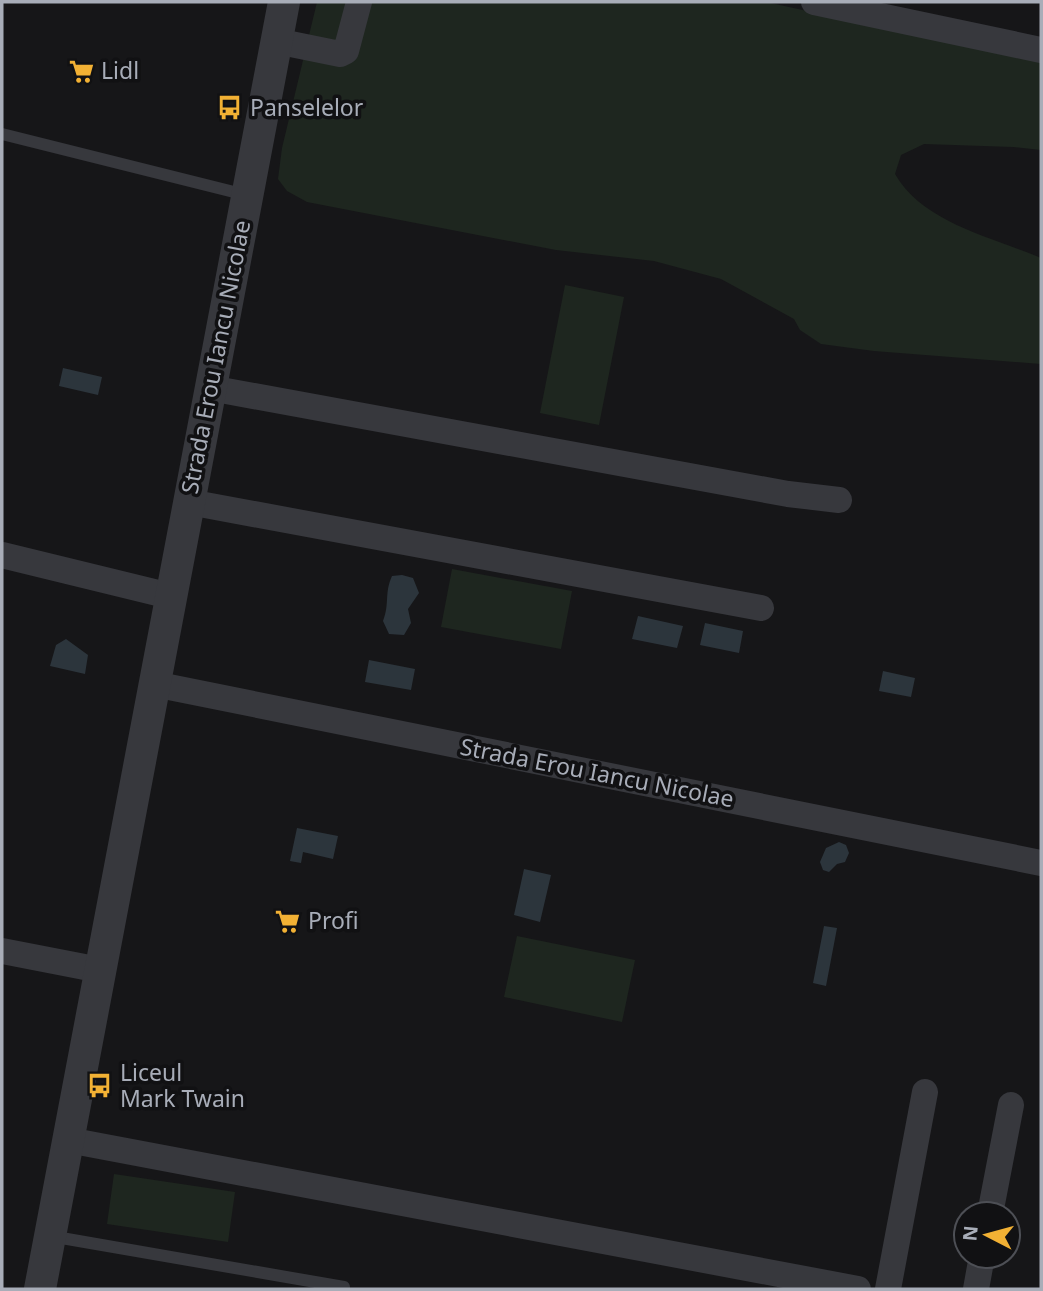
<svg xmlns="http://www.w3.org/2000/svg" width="1043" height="1291" font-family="'Noto Sans',sans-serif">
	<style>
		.green { fill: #1e261f }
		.water { fill: #2c353c }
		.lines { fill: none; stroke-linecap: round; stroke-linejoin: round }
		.service { stroke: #37383d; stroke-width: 12 }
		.minor { stroke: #37383d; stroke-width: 26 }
		.tertiary { stroke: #37383d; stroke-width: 32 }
		.labels { text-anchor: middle; stroke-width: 7; stroke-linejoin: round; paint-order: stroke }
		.poi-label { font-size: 23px; fill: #a8adb8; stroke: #111113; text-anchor: start }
		.street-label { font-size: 23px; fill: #a8adb8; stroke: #111113 }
	</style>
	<rect width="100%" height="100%" fill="#161618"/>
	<path class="green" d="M 317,2 L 766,2 L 1041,62 L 1041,150 L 1013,147 L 924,144 L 901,155 L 895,174 C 923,223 992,237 1041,258 L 1041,364 L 874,351 L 821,344 L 800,330 L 794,319 L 721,279 L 654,261 L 556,250 L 307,202 L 287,191 L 278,179 L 282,148 Z
		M 565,285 L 624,297 L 599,425 L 540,413 Z
		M 452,569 L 572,591 L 561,649 L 441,627 Z
		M 517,936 L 635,960 L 622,1022 L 504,997 Z
		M 114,1174 L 235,1192 L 228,1242 L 107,1224 Z"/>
	<path class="water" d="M 63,368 L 102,377 L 98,395 L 59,386 Z
		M 402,575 L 413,578 L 419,593 L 408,609 L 411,623 L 404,635 L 389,634 L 383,621 C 390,603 384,594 392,576 Z
		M 638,616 L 683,626 L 677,648 L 632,639 Z
		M 705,623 L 743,631 L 739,653 L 700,645 Z
		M 66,639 L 88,655 L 85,674 L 50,666 L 56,645 Z
		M 369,660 L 415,669 L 411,690 L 365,682 Z
		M 883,671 L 915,678 L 911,697 L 879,691 Z
		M 297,828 L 338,836 L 333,859 L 303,852 L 301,863 L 290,861 Z
		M 839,842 L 846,845 L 849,853 L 845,862 L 837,864 L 829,872 L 823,870 L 820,862 L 826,848 Z
		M 524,869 L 551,875 L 540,922 L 514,915 Z
		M 824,926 L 837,928 L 826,986 L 813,983 Z"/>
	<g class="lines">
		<path class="service" d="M 2,134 L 246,195
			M 50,1236 L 344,1287"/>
		<path class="minor" d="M 814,2 L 1041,50
			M 276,41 L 340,54 L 346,51 L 359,2
			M 210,388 L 788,494 L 839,500
			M 189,502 L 761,608
			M 2,555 L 170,596
			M 154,684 L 1041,863
			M 2,951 L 100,970
			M 68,1140 L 858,1289
			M 990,1214 L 1011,1105
			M 888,1289 L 925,1092
			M 976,1289 L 982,1256"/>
		<path class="tertiary" d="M 40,1289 L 284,2"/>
	</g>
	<defs>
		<symbol id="supermarket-bare" viewBox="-9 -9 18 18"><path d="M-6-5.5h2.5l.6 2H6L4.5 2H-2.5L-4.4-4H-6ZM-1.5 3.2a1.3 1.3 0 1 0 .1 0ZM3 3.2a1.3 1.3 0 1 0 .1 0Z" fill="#f2b134" stroke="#111113" stroke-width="2.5" paint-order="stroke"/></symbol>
		<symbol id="bus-bare" viewBox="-9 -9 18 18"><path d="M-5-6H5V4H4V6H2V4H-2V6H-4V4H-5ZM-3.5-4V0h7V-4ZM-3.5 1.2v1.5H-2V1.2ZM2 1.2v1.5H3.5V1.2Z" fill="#f2b134" stroke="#111113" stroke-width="2.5" paint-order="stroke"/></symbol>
	</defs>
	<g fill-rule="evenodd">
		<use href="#supermarket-bare" x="64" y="54" width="35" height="35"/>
		<use href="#bus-bare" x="212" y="90" width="35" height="35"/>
		<use href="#supermarket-bare" x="270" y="904" width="35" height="35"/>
		<use href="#bus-bare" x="82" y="1068" width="35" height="35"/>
	</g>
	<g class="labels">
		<g class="poi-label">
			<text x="101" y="79">Lidl</text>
			<text x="250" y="116">Panselelor</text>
			<text x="308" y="929">Profi</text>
			<text x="120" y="1081">Liceul<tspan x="120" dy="26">Mark Twain</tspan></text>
		</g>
		<g class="street-label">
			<text transform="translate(216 357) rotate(-79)" y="8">Strada Erou Iancu Nicolae</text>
			<text transform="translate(597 773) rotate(11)" y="8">Strada Erou Iancu Nicolae</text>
		</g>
	</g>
	<rect width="1043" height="1291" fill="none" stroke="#a8adb8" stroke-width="7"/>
	<g transform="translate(987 1235) rotate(276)"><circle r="33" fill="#111113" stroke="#4d4f55" stroke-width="2"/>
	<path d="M0-5L12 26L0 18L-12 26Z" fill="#f2b134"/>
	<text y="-10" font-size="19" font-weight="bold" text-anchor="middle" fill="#a8adb8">N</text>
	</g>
</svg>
